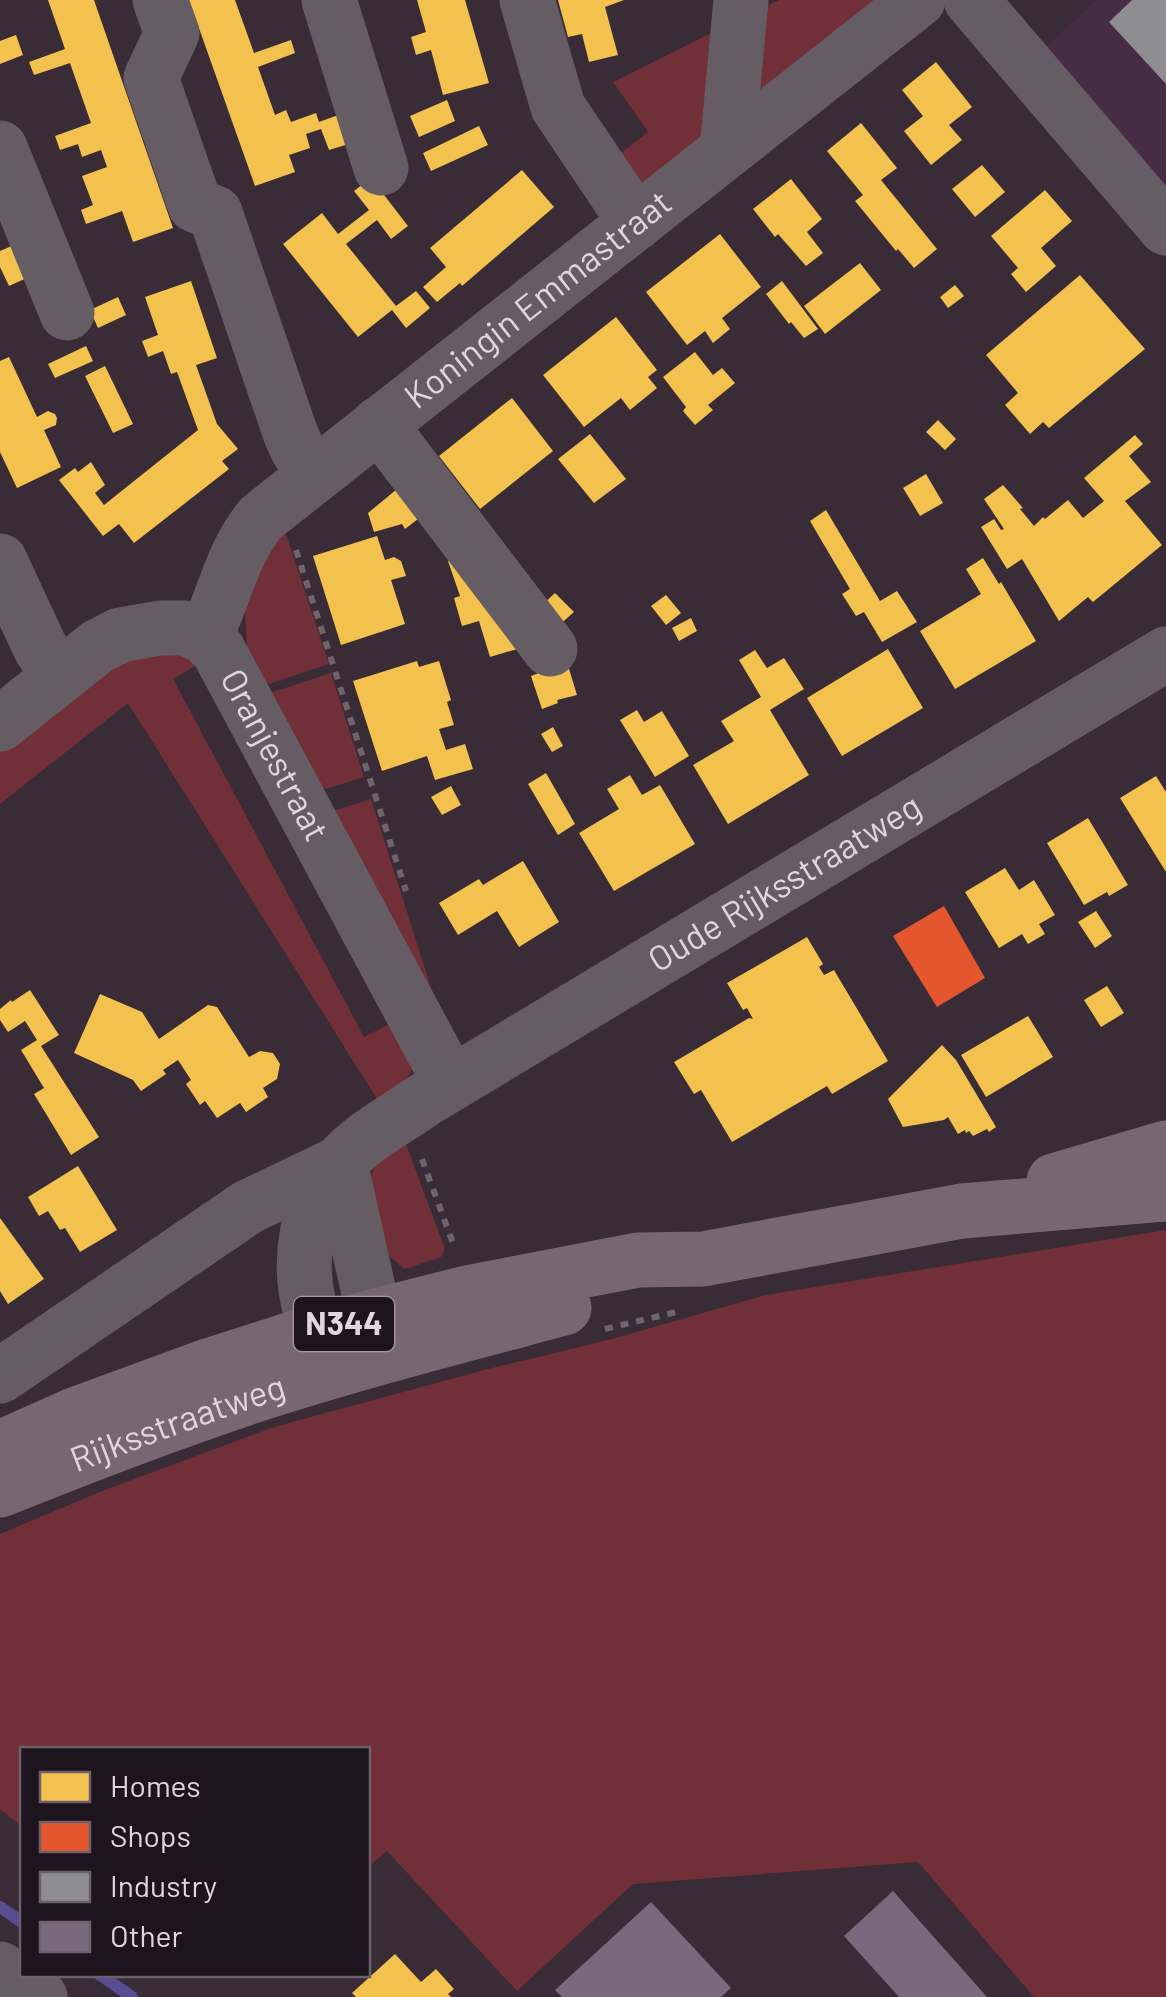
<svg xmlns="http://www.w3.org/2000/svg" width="1166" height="1997" font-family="Barlow,sans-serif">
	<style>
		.built { fill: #472d43 }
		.green { fill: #712f38 }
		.homes { fill: #f2c14e }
		.shops { fill: #e4572e }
		.industry { fill: #8d8d92 }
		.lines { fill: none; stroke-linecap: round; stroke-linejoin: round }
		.stream { stroke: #584d93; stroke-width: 12 }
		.building { fill: #78697c }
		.path { stroke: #6e646c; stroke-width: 6; stroke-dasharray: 8 8; stroke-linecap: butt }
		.minor { stroke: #665c64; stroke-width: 55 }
		.major { stroke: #786772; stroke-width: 55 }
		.labels { text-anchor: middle; stroke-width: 10; stroke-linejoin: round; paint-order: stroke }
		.shield { fill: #1e141d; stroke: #a79aa6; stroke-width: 2.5 }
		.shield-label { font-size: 32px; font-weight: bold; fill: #e2d4e0 }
		.street-label { font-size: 35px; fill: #e2d4e0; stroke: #1e141d }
	</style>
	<rect width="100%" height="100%" fill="#392c36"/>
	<path class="built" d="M 1097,0 L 1166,0 L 1166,200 L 1040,52 Z"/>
	<path class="green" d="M 779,0 L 881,0 L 737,116 L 752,13 Z
		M 731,23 L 721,127 L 643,186 L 621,153 L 648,132 L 613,82 Z
		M 285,531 L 329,664 L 266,685 L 247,650 L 245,612 L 253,571 Z
		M 158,646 L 204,661 L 173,679 L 364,1037 L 395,1021 L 413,1063 C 411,1083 393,1089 377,1099 L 128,703 L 0,804 L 0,745 L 104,662 Z
		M 331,673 L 364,777 L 316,792 L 270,693 Z
		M 371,799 L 442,1022 L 327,813 Z
		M 403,1136 L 445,1249 L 441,1257 L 405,1269 L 391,1258 L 381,1246 L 369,1181 L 378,1158 Z
		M 1166,1230 L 1166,1997 L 1034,1997 L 918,1862 L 633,1884 L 517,1991 L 387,1851 L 368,1867 L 368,1750 L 22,1750 L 22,1827 L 0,1809 L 0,1534 L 102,1491 L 274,1427 L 488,1369 L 612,1339 L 766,1295 Z"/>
	<path class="homes" d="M 48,0 L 94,0 L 173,228 L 133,242 L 122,211 L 86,224 L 81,210 L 93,205 L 82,176 L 107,167 L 101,150 L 82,157 L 78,144 L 60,150 L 55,136 L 91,123 L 70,63 L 34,75 L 29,62 L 65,49 Z
		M 189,0 L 235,0 L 254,53 L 291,40 L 295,53 L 258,67 L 275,115 L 286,110 L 291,122 L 316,113 L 319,122 L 355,109 L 365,139 L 329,150 L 321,129 L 306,134 L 310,148 L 289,155 L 295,172 L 255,186 Z
		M 417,0 L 465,0 L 489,83 L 443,95 L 431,50 L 416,55 L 411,37 L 426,32 Z
		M 558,0 L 624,0 L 605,7 L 618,55 L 589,62 L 582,34 L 568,37 Z
		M 16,35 L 23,55 L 0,64 L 0,41 Z
		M 936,62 L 972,107 L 949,125 L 962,140 L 931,165 L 904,131 L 923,116 L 902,90 Z
		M 447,100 L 455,121 L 419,137 L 410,116 Z
		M 861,123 L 897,168 L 881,180 L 937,249 L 914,268 L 898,249 L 896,251 L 855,201 L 863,195 L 827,151 Z
		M 479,126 L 488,145 L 431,171 L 423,153 Z
		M 982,165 L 1005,192 L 975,217 L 952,189 Z
		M 522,170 L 554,207 L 462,286 L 460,283 L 437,302 L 423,287 L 446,267 L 430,248 Z
		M 371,178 L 408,226 L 391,239 L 377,220 L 346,244 L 396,306 L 416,291 L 430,308 L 406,328 L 392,310 L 358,337 L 283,244 L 322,213 L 338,234 L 369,210 L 354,191 Z
		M 791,179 L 822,219 L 807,232 L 823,253 L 806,266 L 778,234 L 775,237 L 753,209 Z
		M 1045,190 L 1072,221 L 1041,248 L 1056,266 L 1026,292 L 1011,274 L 1018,268 L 991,236 Z
		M 720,234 L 761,287 L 722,318 L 730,329 L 713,343 L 705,331 L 687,345 L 646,292 Z
		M 23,241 L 38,273 L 9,286 L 0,267 L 0,251 Z
		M 860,263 L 881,290 L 825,334 L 804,306 Z
		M 1080,275 L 1145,349 L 1049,428 L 1043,422 L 1030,434 L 1005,405 L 1018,393 L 986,355 Z
		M 191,281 L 217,358 L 196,365 L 217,424 L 238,449 L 222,461 L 229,469 L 134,543 L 119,524 L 103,536 L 59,480 L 75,468 L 78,472 L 91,462 L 105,485 L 95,493 L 104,505 L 198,430 L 177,372 L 171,374 L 163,351 L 148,357 L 142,341 L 158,335 L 145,297 Z
		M 782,281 L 818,329 L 804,338 L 791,322 L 789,324 L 766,294 Z
		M 955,285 L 964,296 L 948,308 L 940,297 Z
		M 118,297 L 126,315 L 98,328 L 90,310 Z
		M 616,317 L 657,370 L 648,377 L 657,388 L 630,410 L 621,398 L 584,427 L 543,375 Z
		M 86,346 L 93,361 L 55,378 L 48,364 Z
		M 695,352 L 713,375 L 722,368 L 735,383 L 708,405 L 713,410 L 695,425 L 683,411 L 686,407 L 663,377 Z
		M 9,357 L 37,417 L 48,411 L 55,414 L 57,418 L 56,425 L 44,430 L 61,467 L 17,488 L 0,452 L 0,361 Z
		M 105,366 L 133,424 L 113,433 L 85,376 Z
		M 512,398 L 553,451 L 480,509 L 439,456 Z
		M 938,420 L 956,439 L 945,450 L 926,432 Z
		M 590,434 L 626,479 L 594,503 L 558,459 Z
		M 1135,435 L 1143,444 L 1129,456 L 1151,482 L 1125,501 L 1162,545 L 1093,602 L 1088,597 L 1059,621 L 1022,559 L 1007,569 L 981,527 L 994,519 L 1001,530 L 1004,529 L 984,499 L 1003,485 L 1023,508 L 1020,509 L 1034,526 L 1043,517 L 1045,519 L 1068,500 L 1083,518 L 1104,501 L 1084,478 Z
		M 926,474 L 943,503 L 920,516 L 903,488 Z
		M 408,480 L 431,509 L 405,529 L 402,524 L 374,532 L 368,513 Z
		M 826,510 L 880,601 L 897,591 L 917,622 L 882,642 L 864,612 L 856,616 L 842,594 L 850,589 L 810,521 Z
		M 377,536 L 385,560 L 394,557 L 401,561 L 406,576 L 391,580 L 405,624 L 341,645 L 313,556 Z
		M 467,555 L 524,647 L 490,657 L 479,621 L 462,626 L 454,598 L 460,596 L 448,561 Z
		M 983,558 L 999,584 L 1001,582 L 1036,641 L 955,689 L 920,631 L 981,594 L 966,569 Z
		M 555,593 L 574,612 L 557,627 L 539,608 Z
		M 666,595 L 681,613 L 666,625 L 651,606 Z
		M 691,618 L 697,631 L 679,641 L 672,628 Z
		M 888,649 L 923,708 L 842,756 L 807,698 Z
		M 755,650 L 767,668 L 784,658 L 804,689 L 770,710 L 809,775 L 728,824 L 693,765 L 734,741 L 721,721 L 761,697 L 739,660 Z
		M 566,659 L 577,695 L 557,700 L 558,703 L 542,709 L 531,676 L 547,670 Z
		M 417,661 L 419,667 L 439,661 L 451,700 L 447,702 L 454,725 L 439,729 L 446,750 L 465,744 L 473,769 L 435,780 L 427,756 L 382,771 L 353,681 Z
		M 637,710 L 644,722 L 662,711 L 689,756 L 655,777 L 620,720 Z
		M 553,727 L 563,746 L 552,752 L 541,734 Z
		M 546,773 L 575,824 L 558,835 L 528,784 Z
		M 630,775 L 642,795 L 660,785 L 695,844 L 614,891 L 579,833 L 619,809 L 607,789 Z
		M 1156,776 L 1166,792 L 1166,872 L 1120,798 Z
		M 451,786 L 461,805 L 442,815 L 431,797 Z
		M 1088,818 L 1128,885 L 1109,896 L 1107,892 L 1084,905 L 1047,843 Z
		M 523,861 L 559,922 L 519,947 L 497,911 L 458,935 L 439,903 L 479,879 L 483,885 Z
		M 1005,868 L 1019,890 L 1034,880 L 1055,915 L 1039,924 L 1045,934 L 1028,944 L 1022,934 L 999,948 L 965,892 Z
		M 1096,911 L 1112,936 L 1095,948 L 1078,922 Z
		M 807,937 L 823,964 L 819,967 L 824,975 L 834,970 L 888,1061 L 832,1094 L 827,1086 L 732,1142 L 701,1090 L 694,1094 L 674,1062 L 749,1018 L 753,1019 L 747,1008 L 743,1010 L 727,983 Z
		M 1107,986 L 1124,1013 L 1101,1027 L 1084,1000 Z
		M 30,990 L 59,1035 L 41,1046 L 99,1137 L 71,1155 L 34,1094 L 44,1088 L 21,1050 L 37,1040 L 25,1021 L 8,1032 L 0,1020 L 0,1009 L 11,1000 L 12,1002 Z
		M 100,994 L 142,1012 L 159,1039 L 208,1005 L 217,1007 L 249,1057 L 260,1051 L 273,1053 L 280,1064 L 277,1079 L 263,1088 L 268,1097 L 246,1112 L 240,1103 L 217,1118 L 205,1101 L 200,1105 L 186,1084 L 191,1080 L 178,1060 L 163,1070 L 166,1074 L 141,1091 L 133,1080 L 74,1053 Z
		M 1028,1016 L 1053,1057 L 986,1097 L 961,1055 Z
		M 942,1045 L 956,1060 L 996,1127 L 989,1132 L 987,1129 L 973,1136 L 969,1131 L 966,1133 L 965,1130 L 958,1134 L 948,1117 L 944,1120 L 903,1127 L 888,1099 Z
		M 78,1166 L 117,1230 L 80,1252 L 65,1228 L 60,1230 L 48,1211 L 39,1216 L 28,1197 Z
		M 0,1218 L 44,1279 L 8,1304 L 0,1291 Z
		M 395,1954 L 421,1982 L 436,1969 L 454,1989 L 448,1994 L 451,1997 L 356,1997 L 352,1993 Z"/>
	<path class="shops" d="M 944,906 L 985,978 L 937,1007 L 893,936 Z"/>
	<path class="industry" d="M 1132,0 L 1166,0 L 1166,84 L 1109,22 Z"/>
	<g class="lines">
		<path class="stream" d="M 0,1907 L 22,1922
			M 99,1974 L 132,1997"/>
	</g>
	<path class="building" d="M 893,1891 L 987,1997 L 899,1997 L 844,1936 Z
		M 651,1902 L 731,1988 L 721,1997 L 562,1997 L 555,1990 Z"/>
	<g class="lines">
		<path class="path" d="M 296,550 L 406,891
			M 422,1159 L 454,1246
			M 605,1329 L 676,1312"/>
		<g class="minor">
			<path d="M 160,0 L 172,33 L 151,78 L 195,205 L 215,213 L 291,435 L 297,448 L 314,475"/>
			<path d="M 329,0 L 381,168"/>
			<path d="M 527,0 L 558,107 L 636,223"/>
			<path d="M 971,0 L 1166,228"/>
			<path d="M 0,148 L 67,313"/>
			<path d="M 727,150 L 741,0"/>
			<path d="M 379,424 L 550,649"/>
			<path d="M 0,561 L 40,647 L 59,677"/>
			<path id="s1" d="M 205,637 C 225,595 231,555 261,518 L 918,0"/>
			<path id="s2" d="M 0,724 L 97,647 L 120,635 L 160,628 L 185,628 L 205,637 L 218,650 L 451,1084"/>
			<path id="s3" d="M 340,1163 L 374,1315 C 373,1335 369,1347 358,1363 C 346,1359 334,1354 325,1344 C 316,1334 314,1322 310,1309 C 297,1260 306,1204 339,1164 C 361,1137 396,1120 424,1100 L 1166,654"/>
			<path d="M 0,1376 L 248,1207 L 340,1163"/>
			<path d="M 0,1969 L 40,1997"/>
		</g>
		<g class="major">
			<path d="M 1054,1181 L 1166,1148"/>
			<path d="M 0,1448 L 74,1415 L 202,1368 L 317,1331 L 467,1293 L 638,1260 L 703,1259 L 962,1211 L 1166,1194"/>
			<path id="s4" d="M 0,1490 C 82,1457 165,1425 249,1397 C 353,1363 459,1336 564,1308"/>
		</g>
	</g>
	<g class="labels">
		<rect class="shield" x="294" y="1297" width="100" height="54" rx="8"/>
		<g class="shield-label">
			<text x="344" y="1335">N344</text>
		</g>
		<g class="street-label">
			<text dy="12" stroke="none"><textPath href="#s1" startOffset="485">Koningin Emmastraat</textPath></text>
			<text dy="12" stroke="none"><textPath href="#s2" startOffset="375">Oranjestraat</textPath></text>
			<text dy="12" stroke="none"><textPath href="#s3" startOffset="965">Oude Rijksstraatweg</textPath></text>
			<text dy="12" stroke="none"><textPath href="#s4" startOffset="190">Rijksstraatweg</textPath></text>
		</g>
	</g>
	<rect x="20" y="1747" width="350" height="230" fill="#1e141d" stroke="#6c616b" stroke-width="2.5"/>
	<rect x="40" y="1772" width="50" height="30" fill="#f2c14e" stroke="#6c616b" stroke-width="2.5"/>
	<text x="110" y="1797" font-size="30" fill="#e2d4e0">Homes</text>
	<rect x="40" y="1822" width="50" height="30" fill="#e4572e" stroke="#6c616b" stroke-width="2.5"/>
	<text x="110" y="1847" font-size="30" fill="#e2d4e0">Shops</text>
	<rect x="40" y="1872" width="50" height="30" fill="#8d8d92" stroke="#6c616b" stroke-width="2.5"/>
	<text x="110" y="1897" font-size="30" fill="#e2d4e0">Industry</text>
	<rect x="40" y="1922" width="50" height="30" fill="#78697c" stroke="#6c616b" stroke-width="2.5"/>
	<text x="110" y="1947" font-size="30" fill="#e2d4e0">Other</text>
</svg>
